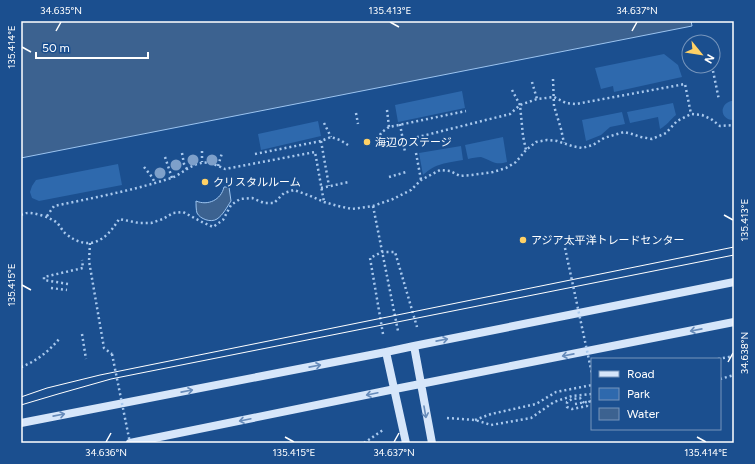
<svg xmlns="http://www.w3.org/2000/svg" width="755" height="464" font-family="Figtree,'Noto Sans JP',sans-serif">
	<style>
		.green { fill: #2e69ad }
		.water { fill: #3c6290; stroke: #9cc4f0 }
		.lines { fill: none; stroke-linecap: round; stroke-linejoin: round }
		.path { stroke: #a9c9ee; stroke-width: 2.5; stroke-dasharray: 2 3; stroke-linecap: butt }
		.secondary { stroke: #d6e6fa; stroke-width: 8 }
		.tram { stroke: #fff; stroke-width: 1 }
		.path-bridge { stroke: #a9c9ee; stroke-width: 2.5; stroke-dasharray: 2 3; stroke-linecap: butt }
		.tree { fill: #7ea0ca }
		.oneway { stroke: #668bba }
		.ticks { fill: none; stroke: #fff; stroke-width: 1.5 }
		.poi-dot { fill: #ffd166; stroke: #1b4f8f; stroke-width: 1.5 }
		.labels { text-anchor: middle; stroke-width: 3.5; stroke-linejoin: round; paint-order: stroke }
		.poi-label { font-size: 11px; fill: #fff; stroke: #1b4f8f; text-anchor: start }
		.neatline { fill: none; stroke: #fff; stroke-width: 1.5 }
		.ticks-label { font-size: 10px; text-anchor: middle; fill: #fff }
	</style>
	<rect width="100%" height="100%" fill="#1b4f8f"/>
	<path class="green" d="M 664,54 L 678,65 L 682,77 L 614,92 L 613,86 L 601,89 L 595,68 Z
		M 462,91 L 465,108 L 398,122 L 395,105 Z
		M 731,101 L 734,101 L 734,120 C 721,121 718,105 731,101 Z
		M 673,103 L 676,115 C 670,120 667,125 660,129 L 658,117 L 630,123 L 627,112 Z
		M 622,112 L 625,124 L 610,127 L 601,135 L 586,141 L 582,120 Z
		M 318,121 L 321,136 L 261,150 L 258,134 Z
		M 503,137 L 507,162 C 495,166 491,160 481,157 C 477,157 472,158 468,159 L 465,145 Z
		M 461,146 L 463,160 C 446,163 436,163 423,175 L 419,153 Z
		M 118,164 L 122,185 L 39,201 L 32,198 L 30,192 L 32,186 L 36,180 Z"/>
	<path class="water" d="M 21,21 L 691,21 L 692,26 L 21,158 Z
		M 224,187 L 229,187 L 231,201 C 227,207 223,215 217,219 C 211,223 200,219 197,213 C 196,210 196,204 196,201 C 208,206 221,200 224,187 Z"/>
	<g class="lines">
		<path class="path" d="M 712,66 L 719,100
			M 553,79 L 554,106 L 561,129 L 564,143
			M 532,82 L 537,99
			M 512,90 L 520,105 L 523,136 L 526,150
			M 387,110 L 389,127
			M 356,113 L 358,124
			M 324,123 L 331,137
			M 400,124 L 405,152
			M 377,139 L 382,132 L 389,127 L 466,111
			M 321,141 L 329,186
			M 415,145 L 414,138 L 510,114 L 520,105 L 537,99 L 554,97 L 566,103 L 576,104 L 685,84 L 691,114
			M 202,151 L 202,162
			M 182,153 L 184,164 L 187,169
			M 416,153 L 421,180
			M 255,154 L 321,141 L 331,137 L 340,140 L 348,145
			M 165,157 L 172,178
			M 218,166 L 222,153
			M 144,167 L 152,177 L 155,183
			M 389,177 L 406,172
			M 321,188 L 349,182
			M 373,206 L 398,331
			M 21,215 C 23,214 25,213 27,213 C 34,212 51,218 56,222 C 60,225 62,231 66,234 C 89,252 106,241 119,219 L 139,223 L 151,223 L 163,219 L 173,213 L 183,212 L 202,222 L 213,227 L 223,220 L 231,205 L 240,199 L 252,198 L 264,203 L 274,203 L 284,193 L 294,190 L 308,195 L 324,202 L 338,206 L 352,209 L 373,206 L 393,199 L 411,190 L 421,180 L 440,170 L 450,171 L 460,176 L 472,175 L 493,172 L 506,168 L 516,162 L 526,150 L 536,142 L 547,140 L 557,141 L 572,146 L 582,148 L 593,145 L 604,138 L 624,132 L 632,134 L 641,137 L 652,139 L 666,133 L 677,121 L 691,114 L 702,115 L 711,119 L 720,126 L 734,125
			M 47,216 L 54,206 C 92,198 131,191 168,179 C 180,176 189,165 201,163 C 207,161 219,166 225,169 L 315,152 L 324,202
			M 90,243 L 89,261 L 104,348 L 112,354
			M 68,284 L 44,280 L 44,277 L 83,268 L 82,260
			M 51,288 L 67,290
			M 82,334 L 86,359
			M 383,334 L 370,258 L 382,252 L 395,252 L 417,327
			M 718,359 L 734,356
			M 21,367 C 37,361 49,351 60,338
			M 720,379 L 734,375
			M 584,403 L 580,398 L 572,399 L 567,402 L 567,407 L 572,409 L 587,406 L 592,397
			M 447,418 L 475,420 L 491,425 L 531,418 L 554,402 L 572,396 L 592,394
			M 475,420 L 491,414 L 536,404 L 556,392 L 592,385
			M 364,443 L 383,430"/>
		<path class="secondary" d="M 414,346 L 432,443
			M 386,352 L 406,443
			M 21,423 L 386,352 L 414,346 L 734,282
			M 130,443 L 395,389 L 734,322"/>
		<path class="tram" d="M 21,397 L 47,388 L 100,375 L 734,247
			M 21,405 L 58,394 L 111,379 L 734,255"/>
		<path class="path-bridge" d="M 565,248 L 592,374
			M 112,354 L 130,443
			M 575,404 L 592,401"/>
	</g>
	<g class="tree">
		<circle cx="193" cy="160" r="5.5"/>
		<circle cx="212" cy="160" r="5.5"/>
		<circle cx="176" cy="165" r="5.5"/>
		<circle cx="160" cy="173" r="5.5"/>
	</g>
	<defs><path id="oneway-shaft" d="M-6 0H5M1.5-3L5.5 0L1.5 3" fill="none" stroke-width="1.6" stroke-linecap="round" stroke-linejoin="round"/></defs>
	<g class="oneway">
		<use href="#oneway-shaft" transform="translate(696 330) rotate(169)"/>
		<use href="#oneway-shaft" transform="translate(442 340) rotate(-11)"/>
		<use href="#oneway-shaft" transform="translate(568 355) rotate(169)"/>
		<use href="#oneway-shaft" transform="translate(315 366) rotate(-11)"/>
		<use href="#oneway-shaft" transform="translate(187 391) rotate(-11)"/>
		<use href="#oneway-shaft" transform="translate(372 394) rotate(168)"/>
		<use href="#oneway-shaft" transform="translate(425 412) rotate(80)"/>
		<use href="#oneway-shaft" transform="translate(59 415) rotate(-11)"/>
		<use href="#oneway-shaft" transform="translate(245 420) rotate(168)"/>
	</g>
	<path class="ticks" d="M 390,22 L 399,27M 56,31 L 61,22M 632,31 L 637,22M 22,47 L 31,52M 724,215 L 733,220M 22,285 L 31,290M 728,362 L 733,353M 285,437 L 294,442M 697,437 L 706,442M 106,442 L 111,433M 394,442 L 399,433"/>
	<g class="poi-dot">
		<circle cx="367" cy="142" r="4"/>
		<circle cx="205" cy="182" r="4"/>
		<circle cx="523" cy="240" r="4"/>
	</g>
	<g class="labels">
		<g class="poi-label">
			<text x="375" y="146">海辺のステージ</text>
			<text x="213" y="186">クリスタルルーム</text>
			<text x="531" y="244">アジア太平洋トレードセンター</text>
		</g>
	</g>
	<rect width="755" height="464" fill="none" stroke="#1b4f8f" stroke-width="44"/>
	<rect x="591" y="358" width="130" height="72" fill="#1b4f8f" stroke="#7695bc"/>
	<rect x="599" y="371" width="20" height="6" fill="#d6e6fa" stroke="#7695bc"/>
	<text x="627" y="378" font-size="12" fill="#ffffff">Road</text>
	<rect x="599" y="388" width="20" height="12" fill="#2e69ad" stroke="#7695bc"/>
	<text x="627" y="398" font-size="12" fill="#ffffff">Park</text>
	<rect x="599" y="408" width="20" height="12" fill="#3c6290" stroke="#7695bc"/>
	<text x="627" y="418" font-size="12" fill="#ffffff">Water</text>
	<g transform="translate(701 54) rotate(120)"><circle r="19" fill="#1b4f8f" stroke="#7695bc"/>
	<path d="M0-3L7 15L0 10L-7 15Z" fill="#ffd166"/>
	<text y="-6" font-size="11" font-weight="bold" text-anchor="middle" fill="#ffffff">N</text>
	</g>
	<path d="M36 52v6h112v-6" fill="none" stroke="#ffffff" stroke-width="2"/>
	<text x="42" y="52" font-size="12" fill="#ffffff" stroke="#1b4f8f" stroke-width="3" paint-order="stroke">50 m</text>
	<rect x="22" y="22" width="711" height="420" class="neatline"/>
	<g class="ticks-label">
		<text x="61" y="14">34.635°N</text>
		<text x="390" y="14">135.413°E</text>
		<text x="637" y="14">34.637°N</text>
		<text transform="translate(11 47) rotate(-90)" y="4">135.414°E</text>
		<text transform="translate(744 220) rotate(-90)" y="4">135.413°E</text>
		<text transform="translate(11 285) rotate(-90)" y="4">135.415°E</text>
		<text transform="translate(744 353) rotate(-90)" y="4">34.638°N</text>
		<text x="106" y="456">34.636°N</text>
		<text x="294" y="456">135.415°E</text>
		<text x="394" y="456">34.637°N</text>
		<text x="706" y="456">135.414°E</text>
	</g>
</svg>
